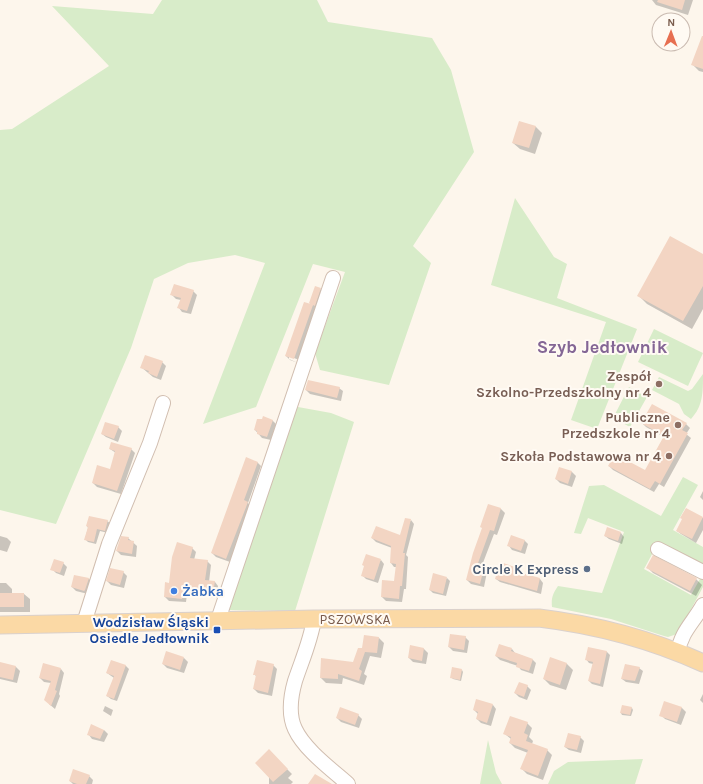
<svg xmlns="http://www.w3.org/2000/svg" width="703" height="784" font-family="Karla,sans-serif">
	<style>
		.green { fill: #d8ecc9 }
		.shadow { fill: #0003 }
		.building { fill: #f3d5c3 }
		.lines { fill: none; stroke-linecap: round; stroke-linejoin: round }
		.minor-casing { stroke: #d1beb0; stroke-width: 16 }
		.major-casing { stroke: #dad1cd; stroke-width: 19 }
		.minor { stroke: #fff; stroke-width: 14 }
		.major { stroke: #fbd9a5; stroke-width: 17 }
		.education-dot { fill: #8d6e63; stroke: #fffaf3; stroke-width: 1.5 }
		.service-dot { fill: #5c6f8a; stroke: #fffaf3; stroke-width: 1.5 }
		.shop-dot { fill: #3f7fe0; stroke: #fffaf3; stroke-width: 1.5 }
		.transit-dot { fill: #1a4fb4; stroke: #fffaf3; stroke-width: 1.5 }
		.labels { text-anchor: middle; stroke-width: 4; stroke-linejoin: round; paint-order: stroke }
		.education-label { font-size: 14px; font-weight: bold; fill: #785e54; stroke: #fffaf3; text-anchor: end }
		.service-label { font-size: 14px; font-weight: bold; fill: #4e5e75; stroke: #fffaf3; text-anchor: end }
		.shop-label { font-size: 14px; font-weight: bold; fill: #366cbe; stroke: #fffaf3; text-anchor: start }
		.street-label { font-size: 14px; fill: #7a5c4d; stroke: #fffaf3 }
		.transit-label { font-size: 14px; font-weight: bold; fill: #164399; stroke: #fffaf3; text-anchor: end }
		.district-label { font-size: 18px; font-weight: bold; fill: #846695; stroke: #fffaf3 }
	</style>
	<rect width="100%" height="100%" fill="#fdf6ec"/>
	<path class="green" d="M 162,0 L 317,0 L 328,22 L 432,38 L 451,70 L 474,152 L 413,246 L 431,263 L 389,385 L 320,370 L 315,353 L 345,272 L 313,264 L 256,407 L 203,424 L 265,263 L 235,255 L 188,263 L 154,279 L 131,348 L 56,524 L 0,510 L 0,130 L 12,129 L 109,66 L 52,6 L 153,14 Z
		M 515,198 L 554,257 L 567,264 L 557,298 L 637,329 L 597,429 L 571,420 L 606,322 L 491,285 Z
		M 654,329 L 703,353 L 688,386 L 638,362 Z
		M 703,374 C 703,393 703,406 691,419 L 684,414 L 679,404 L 652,390 L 659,377 L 688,391 L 692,389 Z
		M 629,387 L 647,397 L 630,427 L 613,418 Z
		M 298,407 L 331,413 L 354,422 L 295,611 L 227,610 L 292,410 Z
		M 683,477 L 698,485 L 673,530 L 703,547 L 703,568 L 657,545 L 644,569 L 691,595 L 701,577 L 703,578 L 703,587 L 682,626 L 677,634 L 668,637 L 664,636 L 611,619 L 552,607 C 551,598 553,593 558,586 L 602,593 L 624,532 L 588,518 L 581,534 L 574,533 L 589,486 L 604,485 L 661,516 Z
		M 488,740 L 496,773 L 502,784 L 480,784 Z
		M 643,759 L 635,784 L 548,784 L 554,771 L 568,762 Z"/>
	<path class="shadow" d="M 652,0 L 693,0 L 688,15 L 656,5 Z
		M 703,38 L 703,72 L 699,71 L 693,65 Z
		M 520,122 L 536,127 L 542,133 L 535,154 L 520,149 L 513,143 Z
		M 703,255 L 703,309 L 692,329 L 647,304 L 639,296 Z
		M 320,289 L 324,293 L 299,360 L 289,356 L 289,359 L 298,363 L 290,360 L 286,356 L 305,303 L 313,306 L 310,303 Z
		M 193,291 L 197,295 L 191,314 L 182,312 L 179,308 L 181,300 L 176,299 L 172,295 Z
		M 162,362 L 166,366 L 161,380 L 153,377 L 141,367 Z
		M 339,388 L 343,391 L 341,401 L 310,394 L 306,390 Z
		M 272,420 L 276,424 L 271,440 L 262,438 L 255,430 Z
		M 642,423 L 686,424 L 690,428 L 686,434 L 691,438 L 664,487 L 659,484 L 654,492 L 613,470 L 609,466 L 645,472 L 664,437 L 646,427 Z
		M 118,427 L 122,431 L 118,442 L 106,437 L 102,434 Z
		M 110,449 L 131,449 L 135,453 L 121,494 L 97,487 L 93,483 L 111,470 L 116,453 Z
		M 257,462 L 261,466 L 248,503 L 251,507 L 230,562 L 216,557 L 212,553 Z
		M 560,468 L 572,472 L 576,476 L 572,487 L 560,483 L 556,479 Z
		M 703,491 L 703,500 L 700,497 Z
		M 489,505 L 501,509 L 505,513 L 497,535 L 494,534 L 481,568 L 487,572 L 484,587 L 471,584 L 467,580 L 483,529 Z
		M 686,509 L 703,518 L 703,530 L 696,543 L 681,534 L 677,531 L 683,520 Z
		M 411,520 L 414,524 L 406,555 L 408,557 L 406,589 L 404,589 L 402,602 L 386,601 L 382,597 L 395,582 L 397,567 L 394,567 L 391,563 L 392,548 L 376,542 L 372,538 L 400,536 Z
		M 107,521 L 110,523 L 108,533 L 100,531 L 96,544 L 88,542 L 85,539 L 88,528 L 87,526 Z
		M 621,533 L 624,537 L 622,544 L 609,539 L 605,536 Z
		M 0,536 L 7,538 L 11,542 L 7,552 L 0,550 Z
		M 128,538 L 137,546 L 136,557 L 121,555 L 117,551 Z
		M 524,540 L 528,544 L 525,554 L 512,550 L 509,546 Z
		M 192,548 L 196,552 L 194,560 L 207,561 L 211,565 L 209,582 L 215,582 L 218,586 L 217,598 L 187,594 L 186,602 L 169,601 L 165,597 L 170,584 Z
		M 381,560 L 384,564 L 378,583 L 366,579 L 362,575 Z
		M 63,563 L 67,567 L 64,576 L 56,573 L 52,569 Z
		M 647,567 L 696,579 L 702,585 L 696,596 L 653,573 Z
		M 514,568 L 518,572 L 518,573 L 540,579 L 543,583 L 541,594 L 500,582 L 496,579 Z
		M 123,572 L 127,576 L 124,588 L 111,585 L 107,581 Z
		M 75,576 L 89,579 L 93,583 L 88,594 L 76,591 L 72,587 Z
		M 447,578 L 450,581 L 446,596 L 433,593 L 430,590 Z
		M 0,583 L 6,583 L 12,589 L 12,594 L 24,594 L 30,599 L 30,612 L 0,612 Z
		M 465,637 L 469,641 L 467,653 L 453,651 L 449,647 Z
		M 379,638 L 384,643 L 381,658 L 370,656 L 364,674 L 367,676 L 364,685 L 343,678 L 342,684 L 326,683 L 321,678 L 354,663 L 362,649 Z
		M 411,647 L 424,649 L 428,653 L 426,664 L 413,662 L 409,658 Z
		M 589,648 L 607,652 L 610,655 L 603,687 L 592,684 L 589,681 L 593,664 L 589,663 L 586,659 Z
		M 512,649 L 515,653 L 533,660 L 536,663 L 533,674 L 521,670 L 518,666 L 500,660 L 496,656 Z
		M 184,658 L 188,662 L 184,673 L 167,668 L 163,664 Z
		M 551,658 L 567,664 L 573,670 L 566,690 L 550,685 L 544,679 Z
		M 112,661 L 126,666 L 129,669 L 117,701 L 111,699 L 107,696 L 114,678 L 107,673 Z
		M 0,663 L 16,667 L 20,671 L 17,683 L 0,679 Z
		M 273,665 L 277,669 L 272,696 L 258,693 L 254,689 L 257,677 L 255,675 Z
		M 639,668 L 643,671 L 639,684 L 626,682 L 622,679 Z
		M 61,669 L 64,673 L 59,694 L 60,696 L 55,709 L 49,704 L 51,683 L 44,682 L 40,678 Z
		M 462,670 L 463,672 L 461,681 L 453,679 L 451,677 Z
		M 527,686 L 531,690 L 527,700 L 519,697 L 515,693 Z
		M 703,694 L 703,703 L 700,700 Z
		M 665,703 L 682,708 L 686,712 L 681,725 L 665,719 L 661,715 Z
		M 493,705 L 496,709 L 491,726 L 481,723 L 477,719 L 478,714 L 474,710 Z
		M 105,706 L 113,710 L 111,716 L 103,711 Z
		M 632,708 L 633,710 L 631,716 L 622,715 L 621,713 Z
		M 358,715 L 362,719 L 359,728 L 341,722 L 337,718 Z
		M 527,723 L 532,728 L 529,737 L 533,741 L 532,744 L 547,750 L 552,755 L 543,780 L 527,774 L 522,769 L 528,753 L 515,748 L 510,743 L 511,739 L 505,734 Z
		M 104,730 L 108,734 L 104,742 L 92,739 L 89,735 Z
		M 580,737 L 584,741 L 581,753 L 569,750 L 565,747 Z
		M 269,751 L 292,774 L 288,778 L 293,782 L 291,784 L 269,784 Z
		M 89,776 L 93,780 L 92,784 L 73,784 L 70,781 Z"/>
	<path class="building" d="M 658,0 L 685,0 L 682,10 L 657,2 Z
		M 702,36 L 703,36 L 703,69 L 691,65 Z
		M 519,121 L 536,126 L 529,148 L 512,143 Z
		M 670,236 L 703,254 L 703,286 L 683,321 L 637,296 Z
		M 174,284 L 194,290 L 187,311 L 177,308 L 181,298 L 170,295 Z
		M 315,286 L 321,288 L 315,306 L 313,305 L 294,359 L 285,356 L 304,302 L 311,304 L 309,303 Z
		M 145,355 L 163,361 L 157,377 L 148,373 L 149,371 L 140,368 Z
		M 308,380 L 340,387 L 337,398 L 305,390 Z
		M 652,404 L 687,423 L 682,430 L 688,433 L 660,484 L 655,481 L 650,489 L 608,466 L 615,454 L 645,470 L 664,436 L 641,423 Z
		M 263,416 L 273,420 L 267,437 L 257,434 L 257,431 L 254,430 L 257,419 L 262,419 Z
		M 105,422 L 119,426 L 114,439 L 101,434 Z
		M 111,442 L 132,448 L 117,491 L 92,483 L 97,465 L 110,469 L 115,451 L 109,449 Z
		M 246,457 L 258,462 L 244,500 L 248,502 L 226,559 L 211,553 Z
		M 559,467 L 572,471 L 568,484 L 555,479 Z
		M 488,504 L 501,508 L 494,531 L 490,530 L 477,566 L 484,568 L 480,584 L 466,580 L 473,553 L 482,528 L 480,527 Z
		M 686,508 L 703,517 L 692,539 L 676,531 L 682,519 L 680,518 Z
		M 89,516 L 108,520 L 105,531 L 97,529 L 94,542 L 84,540 L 88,527 L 86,526 Z
		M 405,518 L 411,519 L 403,553 L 405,553 L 402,586 L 400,586 L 399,599 L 381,597 L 382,580 L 394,581 L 396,564 L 390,563 L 391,546 L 371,538 L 376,526 L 400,535 Z
		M 607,527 L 621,532 L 618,541 L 604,536 Z
		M 511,535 L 525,540 L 521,551 L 507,546 Z
		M 121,536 L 129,537 L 128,540 L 134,541 L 132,554 L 116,551 Z
		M 177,542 L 193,547 L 190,558 L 208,560 L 205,580 L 215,581 L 213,594 L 183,591 L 182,599 L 164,597 L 165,582 L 169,583 L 172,557 Z
		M 366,554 L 381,559 L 374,580 L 361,576 L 364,566 L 362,565 Z
		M 653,555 L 697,578 L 690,591 L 646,568 Z
		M 54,559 L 64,562 L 60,573 L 50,570 Z
		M 500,562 L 515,567 L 514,571 L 540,578 L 537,591 L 495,579 Z
		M 110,568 L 124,571 L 120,585 L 106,581 Z
		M 433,573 L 447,577 L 443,594 L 429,590 Z
		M 74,575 L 89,578 L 85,590 L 84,591 L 71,587 Z
		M 0,593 L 24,593 L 24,607 L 0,607 Z
		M 450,634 L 466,636 L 464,650 L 448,647 Z
		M 364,635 L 379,637 L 377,653 L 365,652 L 359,669 L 362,671 L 359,681 L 338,674 L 338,679 L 320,678 L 321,658 L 353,662 L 358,648 L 362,648 Z
		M 499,644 L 512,648 L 511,651 L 533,659 L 529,671 L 516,667 L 517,663 L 495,656 Z
		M 410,645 L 424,648 L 422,661 L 408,658 Z
		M 588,647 L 607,651 L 600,684 L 588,681 L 593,662 L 585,660 Z
		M 166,651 L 184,657 L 180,670 L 162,664 Z
		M 550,657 L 567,663 L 560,685 L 543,679 Z
		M 111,660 L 126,665 L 114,699 L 106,696 L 114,676 L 106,673 Z
		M 257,660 L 274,664 L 268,693 L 253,689 L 256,675 L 253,675 Z
		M 0,662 L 16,666 L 13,680 L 0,677 Z
		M 43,663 L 61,668 L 55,690 L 57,691 L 51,706 L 44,700 L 51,681 L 39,678 Z
		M 625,664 L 640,667 L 635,681 L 621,679 Z
		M 452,667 L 462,669 L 460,680 L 450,678 Z
		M 519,682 L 528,685 L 524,697 L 514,693 Z
		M 476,699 L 493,704 L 487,723 L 476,719 L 478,712 L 473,710 Z
		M 664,701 L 682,707 L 677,722 L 659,716 Z
		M 622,705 L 632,707 L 630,715 L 620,713 Z
		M 340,707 L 359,714 L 355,725 L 336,718 Z
		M 510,716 L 528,722 L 524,733 L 528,735 L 526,741 L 548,749 L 538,776 L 520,769 L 528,750 L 509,743 L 511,737 L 503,734 Z
		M 91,724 L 104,730 L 100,739 L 87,735 Z
		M 568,733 L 581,736 L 577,750 L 564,747 Z
		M 269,749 L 288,769 L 273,782 L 255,763 Z
		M 73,769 L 90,775 L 86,784 L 77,784 L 69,781 Z
		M 315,774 L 332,784 L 308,784 Z"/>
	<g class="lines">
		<defs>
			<path id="minor" d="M 658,549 L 703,572
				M 314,619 C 311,640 302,660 295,681 C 291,695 288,714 295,729 C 304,749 331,769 348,784
				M 218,620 L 333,278
				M 84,623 L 109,544 L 150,443 L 163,403
				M 678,652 C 681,632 693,623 703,605"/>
			<path id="major" d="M 0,625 L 314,619 L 539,618 C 597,625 650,639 703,663"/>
		</defs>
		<use href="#minor" class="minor-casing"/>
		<use href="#major" class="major-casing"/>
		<use href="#minor" class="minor"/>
		<use href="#major" class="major"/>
	</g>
	<g class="education-dot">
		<circle cx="659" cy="384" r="4"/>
		<circle cx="678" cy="425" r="4"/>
		<circle cx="669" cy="456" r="4"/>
	</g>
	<circle class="service-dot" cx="587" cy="569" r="4"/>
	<circle class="shop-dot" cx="174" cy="591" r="4"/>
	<rect class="transit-dot" x="213" y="626" width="8" height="8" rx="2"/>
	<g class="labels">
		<g class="education-label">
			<text x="651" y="381">Zespół<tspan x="651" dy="16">Szkolno-Przedszkolny nr 4</tspan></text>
			<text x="670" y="422">Publiczne<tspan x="670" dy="16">Przedszkole nr 4</tspan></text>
			<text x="661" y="461">Szkoła Podstawowa nr 4</text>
		</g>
		<g class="service-label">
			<text x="579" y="574">Circle K Express</text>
		</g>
		<g class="shop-label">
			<text x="182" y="596">Żabka</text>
		</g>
		<g class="street-label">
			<text x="355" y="624">PSZOWSKA</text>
		</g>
		<g class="transit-label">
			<text x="209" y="627">Wodzisław Śląski<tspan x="209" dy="16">Osiedle Jedłownik</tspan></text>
		</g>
		<g class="district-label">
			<text x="602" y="353">Szyb Jedłownik</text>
		</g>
	</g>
	<g transform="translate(671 32) rotate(1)"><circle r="19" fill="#fffaf3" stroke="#cabbb1"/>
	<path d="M0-3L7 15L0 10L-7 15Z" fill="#e76f51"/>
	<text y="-6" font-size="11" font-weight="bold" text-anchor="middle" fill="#7a5c4d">N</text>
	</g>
</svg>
